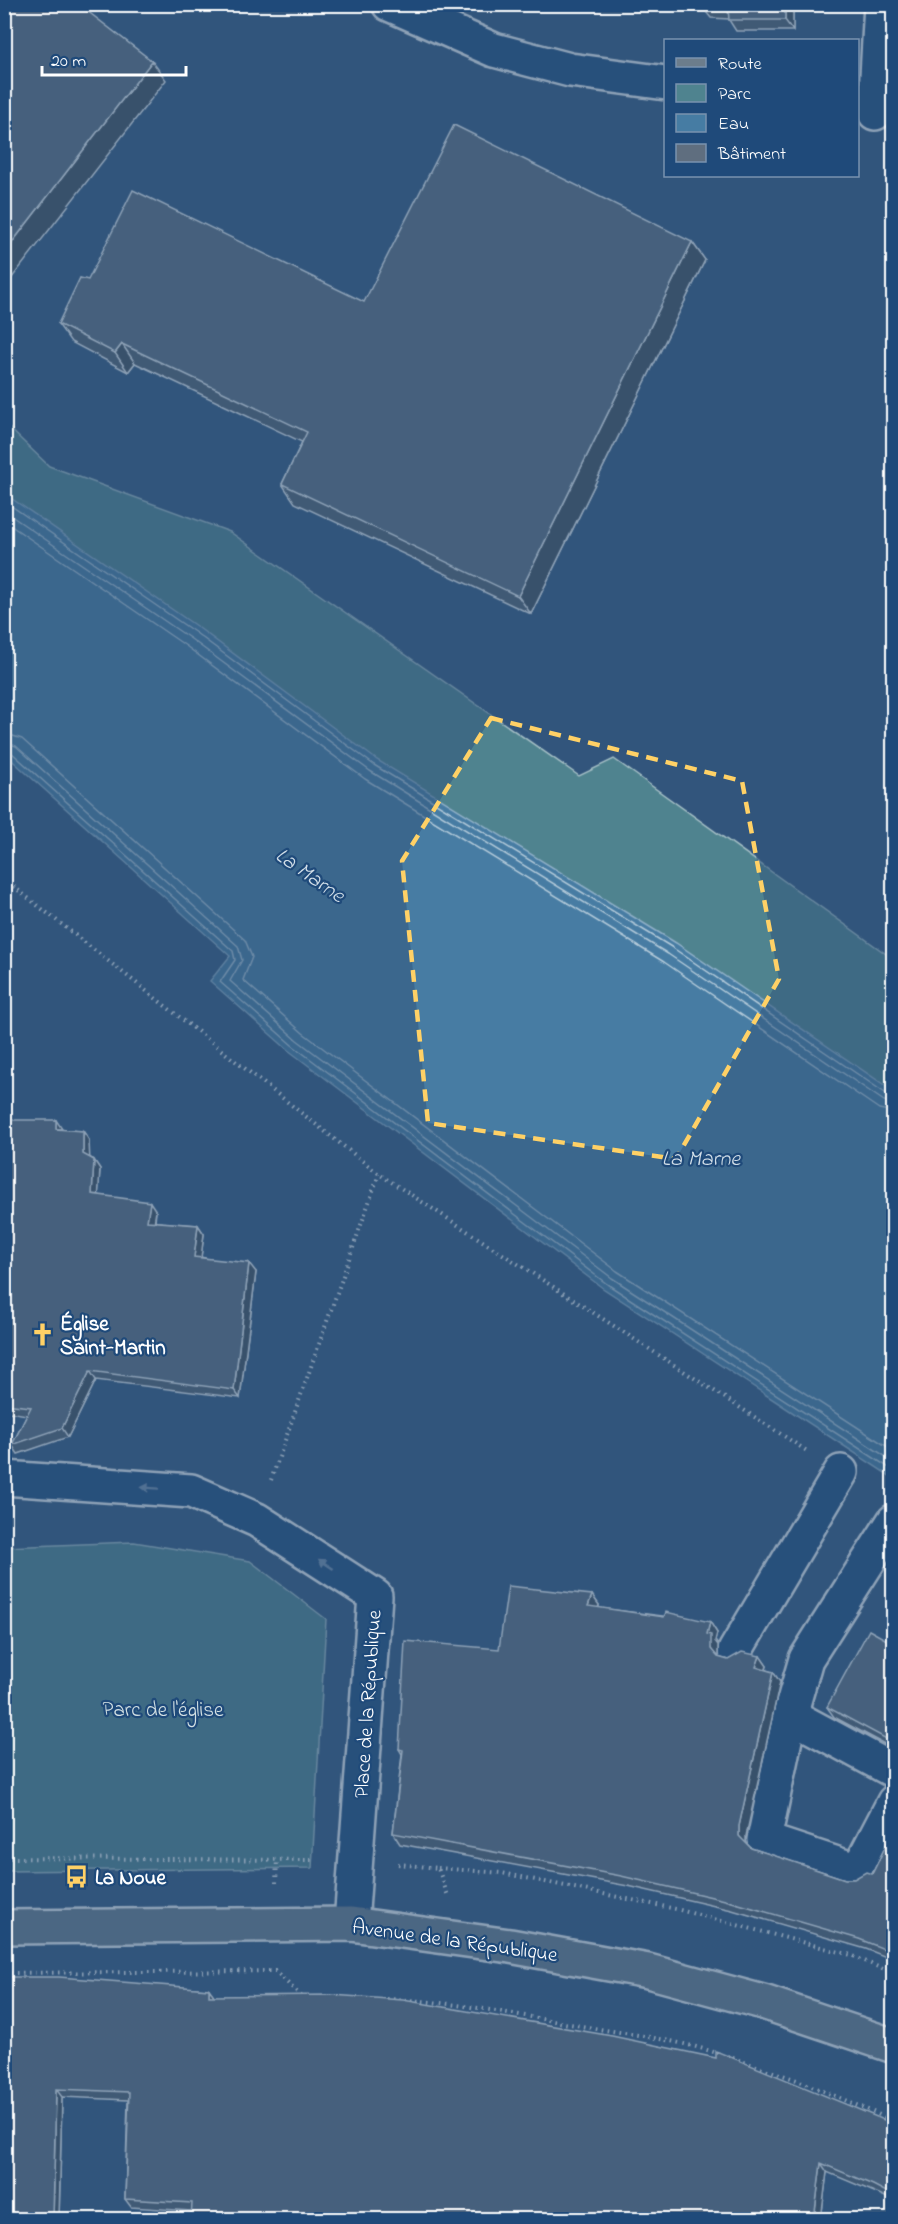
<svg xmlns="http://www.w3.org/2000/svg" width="898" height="2224" font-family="'Indie Flower',sans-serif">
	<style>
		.green { fill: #4f838f; stroke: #a7c1c7; stroke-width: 1.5 }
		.water { fill: #467ca3; stroke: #90b0c8; stroke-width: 1.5 }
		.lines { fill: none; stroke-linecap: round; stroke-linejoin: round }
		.shore { stroke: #b5cbda; stroke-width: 1.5 }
		.minor-casing { stroke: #fff; stroke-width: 38 }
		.major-casing { stroke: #fff; stroke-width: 38 }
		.path { stroke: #fff; stroke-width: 4; stroke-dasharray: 1.5 4.5; stroke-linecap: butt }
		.minor { stroke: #1f4a7a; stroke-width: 33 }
		.major { stroke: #6c7d8c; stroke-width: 33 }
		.wall { fill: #525f6d; stroke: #fff; stroke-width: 1.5 }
		.shaded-wall { fill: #424d59; stroke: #fff; stroke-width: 1.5 }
		.building { fill: #5f6e7f; stroke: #fff; stroke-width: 1.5 }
		.oneway { fill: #7992af }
		.marked { fill: none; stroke: #ffd166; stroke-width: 4.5; stroke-dasharray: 12 8; stroke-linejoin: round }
		.labels { text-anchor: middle; stroke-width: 4.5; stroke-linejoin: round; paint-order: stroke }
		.poi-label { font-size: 21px; font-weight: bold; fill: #fff; stroke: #1f4a7a; text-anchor: start }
		.street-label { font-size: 21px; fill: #fff; stroke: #1f4a7a }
		.park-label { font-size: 21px; fill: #d3e0e3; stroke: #1f4a7a }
		.water-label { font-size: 22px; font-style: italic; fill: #d1dee8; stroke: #1f4a7a }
	</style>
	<rect width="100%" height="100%" fill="#32557c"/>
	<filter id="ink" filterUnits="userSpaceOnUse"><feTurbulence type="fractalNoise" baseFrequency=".0167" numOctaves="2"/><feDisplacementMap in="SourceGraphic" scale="12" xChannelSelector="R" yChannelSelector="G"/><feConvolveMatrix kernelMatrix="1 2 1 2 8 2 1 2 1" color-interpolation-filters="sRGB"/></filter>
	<g filter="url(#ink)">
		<path class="green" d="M 4,423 L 49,466 L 230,532 L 579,776 L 614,759 L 893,959 L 893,1223 L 5,572 Z
			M 134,1542 L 250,1561 L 326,1619 L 312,1868 L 5,1871 L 5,1547 Z"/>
		<path class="water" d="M 5,494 L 199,628 L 377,760 L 676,943 L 893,1091 L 893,1478 L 604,1289 L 288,1050 L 210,981 L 230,956 L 5,754 Z"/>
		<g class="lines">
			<path class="shore" d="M 4,501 L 196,633 L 374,765 L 673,948 L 888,1095 L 894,1096
				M 4,511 L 191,639 L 370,771 L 668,954 L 884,1101 L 894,1103
				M 4,521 L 186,646 L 365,779 L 664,962 L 879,1109 L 894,1112
				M 4,733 L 22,739 L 245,940 L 252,957 L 243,980 L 303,1033 L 617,1271 L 894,1451
				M 4,742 L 16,746 L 238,946 L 242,960 L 230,981 L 297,1040 L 612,1278 L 894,1462
				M 4,750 L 11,752 L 233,951 L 235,960 L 220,982 L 292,1045 L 607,1284 L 894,1471"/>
			<defs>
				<path id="minor" d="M 389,4 L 494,50 L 570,70 L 666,83
					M 875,113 L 881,4
					M 4,1478 L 191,1491 L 257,1520 L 375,1596 L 351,1924
					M 894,1521 L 806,1659 L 790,1715 L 764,1840 L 858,1871 L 894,1802
					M 735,1651 L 841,1472
					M 790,1715 L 894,1771"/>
				<path id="major" d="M 4,1927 L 351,1924 L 510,1946 L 648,1971 L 763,2002 L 894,2046"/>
			</defs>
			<use href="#minor" class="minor-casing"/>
			<use href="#major" class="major-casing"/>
			<path class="path" d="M 4,879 L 379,1174 L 807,1451
				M 271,1480 L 379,1174
				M 4,1858 L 313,1860
				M 398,1864 L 438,1868 L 448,1896
				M 438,1868 L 502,1873 L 676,1909 L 851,1955 L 894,1974
				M 276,1883 L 277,1859
				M 4,1973 L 275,1971 L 302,1997
				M 387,1999 C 452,2001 518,2015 581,2026 C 628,2034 675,2039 720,2054
				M 727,2056 L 800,2081 L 894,2121"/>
			<use href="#minor" class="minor"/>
			<use href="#major" class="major"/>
		</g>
		<path class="wall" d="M 793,4 L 793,31 L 736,31 L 729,20 L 729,19 L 711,18 L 703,8 Z
			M 692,242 L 705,260 L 531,614 L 295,503 L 282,484 L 302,442 L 135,363 L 128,372 L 71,342 L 58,324 L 88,280 L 364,302 Z
			M 4,1103 L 9,1110 L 9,1120 L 62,1130 L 83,1131 L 89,1140 L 89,1157 L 94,1160 L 100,1169 L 98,1195 L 156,1211 L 155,1222 L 198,1225 L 204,1234 L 201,1257 L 256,1272 L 240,1398 L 96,1380 L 68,1437 L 18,1454 L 12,1445 L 27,1415 L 9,1412 L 4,1406 L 4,1396 L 6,1391 L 4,1390 Z
			M 592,1595 L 599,1605 L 599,1608 L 710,1622 L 717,1633 L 715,1641 L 718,1645 L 718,1657 L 728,1660 L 760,1656 L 767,1666 L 766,1670 L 773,1672 L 780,1682 L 746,1836 L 746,1843 L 751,1848 L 845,1879 L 854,1879 L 872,1874 L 894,1829 L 894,1960 L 866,1949 L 732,1910 L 628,1886 L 400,1844 L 393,1833 L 402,1754 L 399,1749 Z
			M 894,1644 L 894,1749 L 834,1717 L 827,1707 Z
			M 4,1977 L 209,1989 L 214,1996 L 894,2124 L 894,2201 L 879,2194 L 827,2172 L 821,2220 L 191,2220 L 191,2211 L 131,2207 L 125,2199 L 128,2100 L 62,2097 L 59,2220 Z"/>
		<path class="shaded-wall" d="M 785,4 L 793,4 L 793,31 L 785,20 Z
			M 152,61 L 166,80 L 4,288 L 4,253 Z
			M 692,242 L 705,260 L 531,614 L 518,596 Z
			M 122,344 L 135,363 L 128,372 L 115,353 Z
			M 4,1103 L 9,1110 L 8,1129 L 4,1123 Z
			M 56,1120 L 62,1129 L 56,1129 Z
			M 83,1131 L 89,1140 L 90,1163 L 83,1154 Z
			M 94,1160 L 100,1169 L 98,1202 L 92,1194 Z
			M 150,1202 L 156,1211 L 153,1230 L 147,1221 Z
			M 198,1225 L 204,1234 L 200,1266 L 194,1257 Z
			M 249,1263 L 256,1272 L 240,1398 L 234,1390 Z
			M 90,1371 L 96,1380 L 68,1437 L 62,1428 Z
			M 592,1595 L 599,1605 L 596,1616 L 588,1606 Z
			M 710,1622 L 717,1633 L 715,1641 L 718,1645 L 718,1660 L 711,1649 L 707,1634 Z
			M 760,1656 L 767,1666 L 763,1677 L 756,1667 Z
			M 773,1672 L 780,1682 L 746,1836 L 746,1846 L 739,1836 L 739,1826 Z
			M 209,1989 L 215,1997 L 209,1996 Z
			M 56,2089 L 62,2097 L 59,2220 L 53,2220 Z
			M 821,2163 L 827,2172 L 821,2220 L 814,2220 Z"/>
		<path class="building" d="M 4,4 L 78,4 L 152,61 L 4,253 Z
			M 703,4 L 785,4 L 785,20 L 729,20 L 728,8 L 703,8 Z
			M 454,125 L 692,242 L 518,596 L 282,484 L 307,432 L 122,344 L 115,353 L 58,324 L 80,278 L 88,280 L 133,190 L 364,302 Z
			M 4,1120 L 56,1120 L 56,1129 L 83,1131 L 83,1154 L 94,1160 L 92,1194 L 150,1202 L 147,1221 L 198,1225 L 194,1257 L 249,1263 L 234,1390 L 90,1371 L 62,1428 L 12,1445 L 31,1407 L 4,1404 L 4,1396 L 8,1383 L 4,1382 Z
			M 508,1586 L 592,1595 L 588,1606 L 664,1617 L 666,1612 L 710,1622 L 707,1634 L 711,1635 L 711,1649 L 718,1657 L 728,1660 L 742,1652 L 760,1656 L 756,1667 L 773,1672 L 739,1826 L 739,1836 L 751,1848 L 845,1879 L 854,1879 L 866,1872 L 872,1874 L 894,1829 L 894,1953 L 859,1939 L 725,1900 L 621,1876 L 393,1833 L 403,1750 L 399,1749 L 405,1641 L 499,1649 Z
			M 869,1630 L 894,1644 L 894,1743 L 827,1707 Z
			M 4,1977 L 59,1977 L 209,1989 L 209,1996 L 332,1995 L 403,2000 L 612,2036 L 716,2058 L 716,2051 L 894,2124 L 894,2196 L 873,2185 L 821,2163 L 814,2220 L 191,2220 L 192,2203 L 125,2199 L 129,2092 L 56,2089 L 53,2220 L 4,2220 Z"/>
		<defs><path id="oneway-solid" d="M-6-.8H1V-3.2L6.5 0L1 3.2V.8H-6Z" transform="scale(1.5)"/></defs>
		<g class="oneway">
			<use href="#oneway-solid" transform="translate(150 1488) rotate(-176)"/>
			<use href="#oneway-solid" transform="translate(326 1564) rotate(-147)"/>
		</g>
	</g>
	<path d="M0 0H898V2224H0ZM 491,718 L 742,781 L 779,979 L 676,1159 L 428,1123 L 402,861 Z" fill="#32557c" fill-opacity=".55" fill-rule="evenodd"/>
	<path class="marked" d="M 491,718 L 742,781 L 779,979 L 676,1159 L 428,1123 L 402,861 Z"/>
	<defs>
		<symbol id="church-bare" viewBox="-9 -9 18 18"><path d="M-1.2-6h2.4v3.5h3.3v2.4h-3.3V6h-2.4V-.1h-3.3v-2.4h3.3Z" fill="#ffd166" stroke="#1f4a7a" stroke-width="2.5" paint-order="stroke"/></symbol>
		<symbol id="bus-bare" viewBox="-9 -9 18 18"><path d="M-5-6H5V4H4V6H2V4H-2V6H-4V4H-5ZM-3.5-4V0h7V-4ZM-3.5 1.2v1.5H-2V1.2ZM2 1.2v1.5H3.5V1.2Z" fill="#ffd166" stroke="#1f4a7a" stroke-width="2.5" paint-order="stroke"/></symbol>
	</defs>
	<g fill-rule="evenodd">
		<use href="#church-bare" x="26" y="1318" width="33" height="33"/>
		<use href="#bus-bare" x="60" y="1860" width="33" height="33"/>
	</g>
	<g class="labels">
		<g class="poi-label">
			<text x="60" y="1330">Église<tspan x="60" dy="24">Saint-Martin</tspan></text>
			<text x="95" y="1884">La Noue</text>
		</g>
		<g class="street-label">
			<text transform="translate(367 1704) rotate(-86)" y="7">Place de la République</text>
			<text transform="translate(455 1940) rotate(8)" y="7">Avenue de la République</text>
		</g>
		<g class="park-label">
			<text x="163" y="1716">Parc de l'église</text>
		</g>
		<g class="water-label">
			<text transform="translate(311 874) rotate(35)" y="8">La Marne</text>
			<text x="701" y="1165">La Marne</text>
		</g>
	</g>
	<rect width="898" height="2224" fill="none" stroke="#1f4a7a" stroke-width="24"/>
	<rect x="12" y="12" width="874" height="2200" fill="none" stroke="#fff" stroke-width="2" filter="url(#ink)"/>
	<rect x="664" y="39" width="195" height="138" fill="#1f4a7a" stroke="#7992af" stroke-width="1.5"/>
	<rect x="676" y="58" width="30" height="9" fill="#6c7d8c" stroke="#7992af" stroke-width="1.5"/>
	<text x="718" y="69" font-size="18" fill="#ffffff">Route</text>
	<rect x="676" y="84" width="30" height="18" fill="#4f838f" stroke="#7992af" stroke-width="1.5"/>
	<text x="718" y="99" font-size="18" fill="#ffffff">Parc</text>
	<rect x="676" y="114" width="30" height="18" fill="#467ca3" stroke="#7992af" stroke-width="1.5"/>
	<text x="718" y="129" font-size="18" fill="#ffffff">Eau</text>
	<rect x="676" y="144" width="30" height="18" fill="#5f6e7f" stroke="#7992af" stroke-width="1.5"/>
	<text x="718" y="159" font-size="18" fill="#ffffff">Bâtiment</text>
	<path d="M42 66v9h144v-9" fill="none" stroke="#ffffff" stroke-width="3"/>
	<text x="51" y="66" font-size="18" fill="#ffffff" stroke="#1f4a7a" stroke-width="4.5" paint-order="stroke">20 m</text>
</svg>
